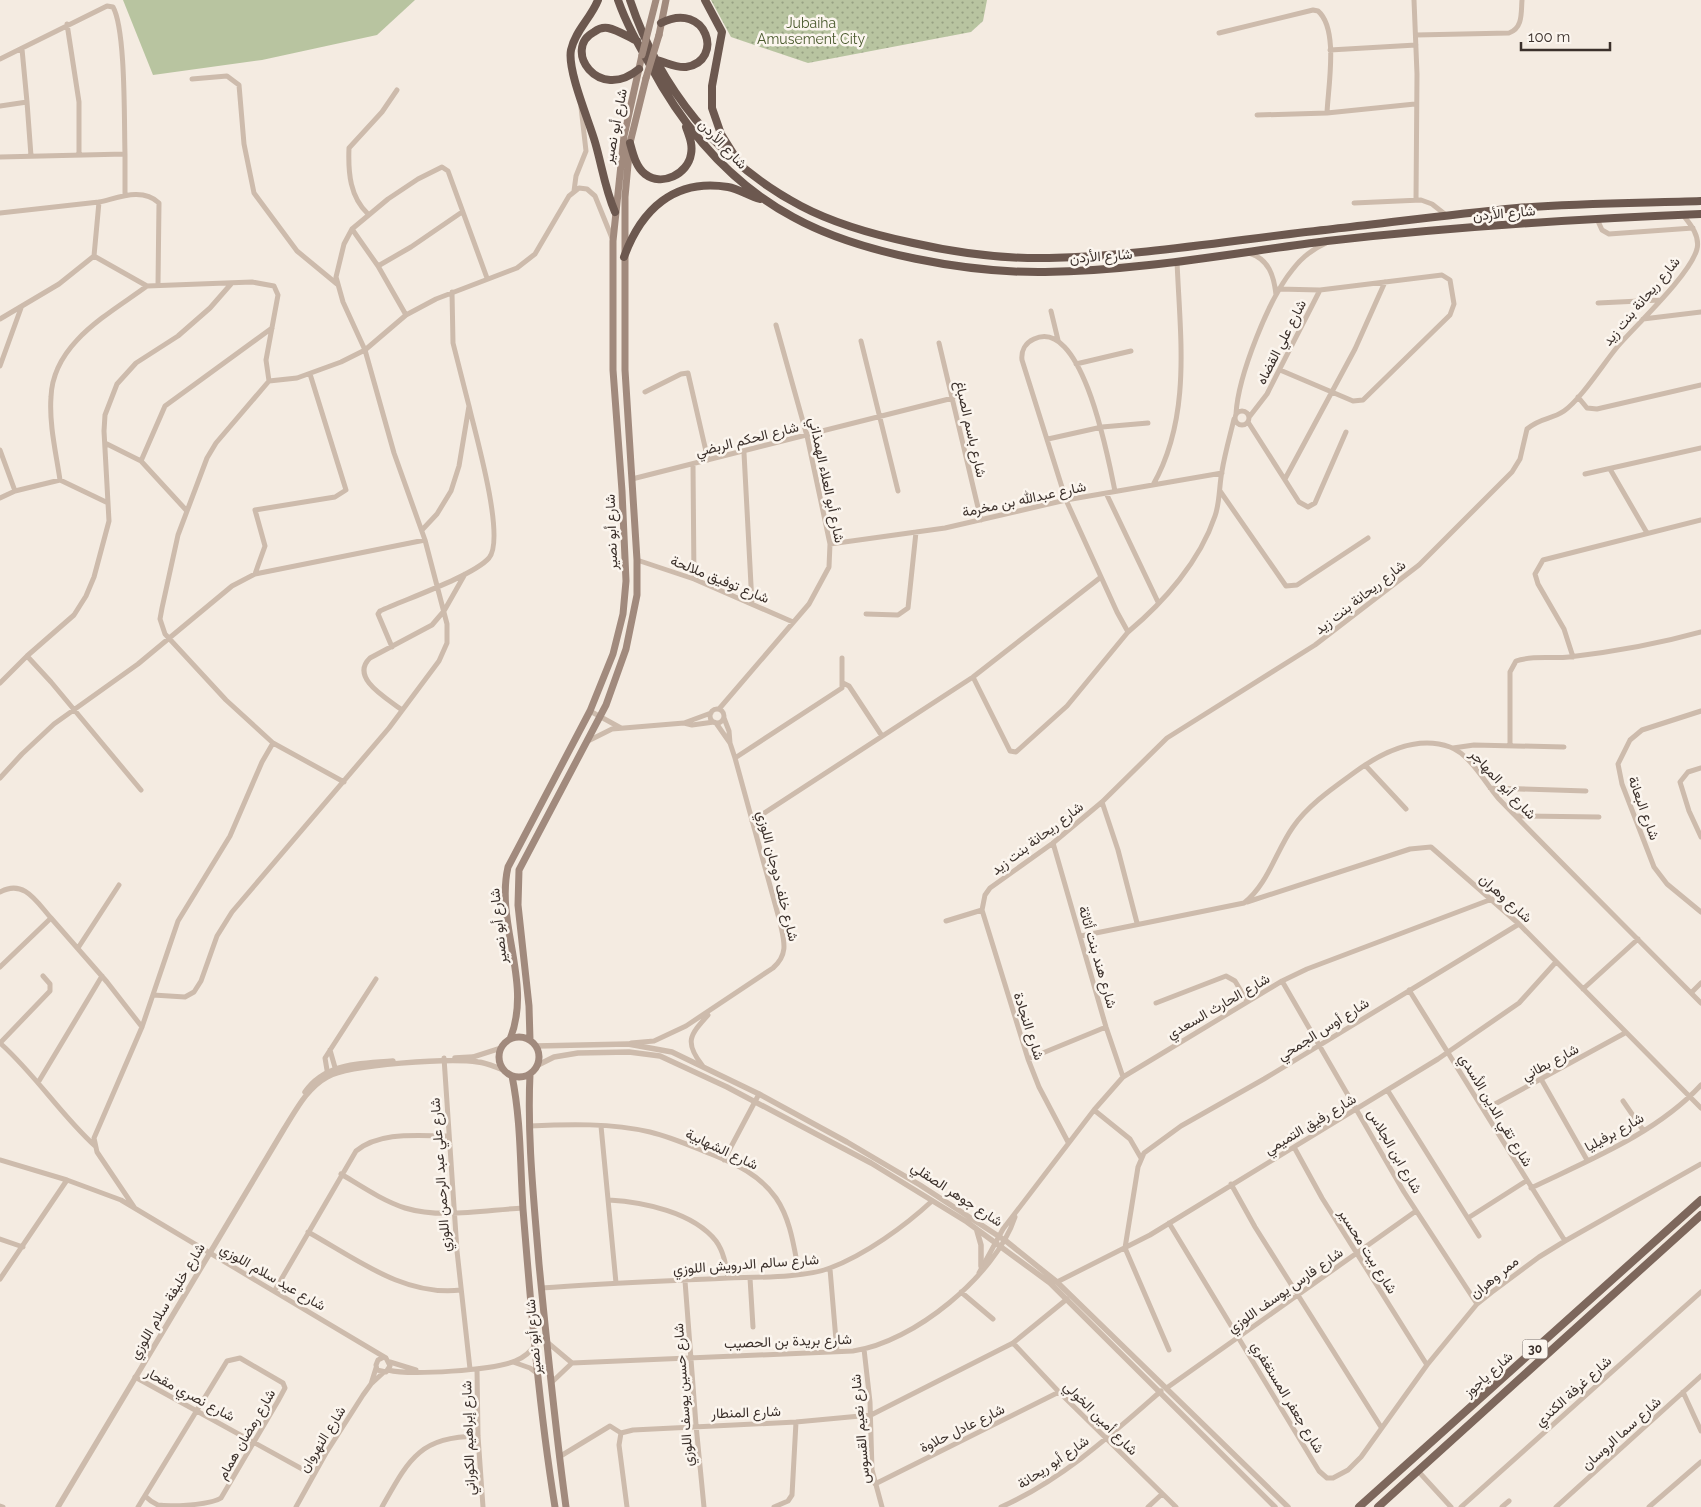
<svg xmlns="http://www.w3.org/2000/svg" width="1701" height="1507" font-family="Raleway,Vazirmatn,sans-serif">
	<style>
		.green { fill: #b8c4a0 }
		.park { fill: url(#park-dots) }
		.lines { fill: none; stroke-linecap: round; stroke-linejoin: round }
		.minor { stroke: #cdbbac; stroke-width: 5 }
		.tertiary { stroke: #cdbbac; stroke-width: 5.5 }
		.secondary { stroke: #a18a7d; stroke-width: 7 }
		.primary { stroke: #7d675c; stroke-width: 8 }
		.trunk { stroke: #6c584f; stroke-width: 8 }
		.secondary-bridge { stroke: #a18a7d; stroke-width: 7 }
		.labels { text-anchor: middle; stroke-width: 5; stroke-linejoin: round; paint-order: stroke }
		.shield { fill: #fbf5ee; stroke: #756b66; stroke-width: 1 }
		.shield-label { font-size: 12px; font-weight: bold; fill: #3b302b }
		.park-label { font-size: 14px; fill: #4a5a2e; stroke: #fbf5ee }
		.street-label { font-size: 14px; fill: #3b302b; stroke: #fbf5ee }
	</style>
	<defs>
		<pattern id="park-dots" width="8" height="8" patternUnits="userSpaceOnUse" patternTransform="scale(1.25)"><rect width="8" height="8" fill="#b8c4a0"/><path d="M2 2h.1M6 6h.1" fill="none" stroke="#97a083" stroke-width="1.8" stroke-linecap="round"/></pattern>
	</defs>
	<rect width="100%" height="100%" fill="#f4ebe1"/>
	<path class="green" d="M 123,0 L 415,0 L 377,35 L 262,60 L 153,75 Z"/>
	<path class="park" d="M 711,0 L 987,0 L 983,21 L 971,32 L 808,63 L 731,37 Z"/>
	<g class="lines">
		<path class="minor" d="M 1414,0 L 1417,74 L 1416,200
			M 67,24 L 79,102 L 79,155
			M 1219,33 L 1313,10 L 1318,11 C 1339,29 1328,87 1327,113
			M 1416,35 L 1509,33 C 1523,28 1521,13 1522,0
			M 22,49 L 27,102
			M 1330,50 L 1416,45
			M 0,59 L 107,6 L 113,7 C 126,30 124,124 125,154
			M 192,79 L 227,76 L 239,85 L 244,144 L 254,193 L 297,251 L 337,284
			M 0,106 L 27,102 L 31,156
			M 1257,115 L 1327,113 L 1415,104
			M 0,157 L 125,154 L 125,195
			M 574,191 L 576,176 L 586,151 L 581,107
			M 99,202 C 118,198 142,187 159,203 L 158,285
			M 1354,203 L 1421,200 L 1432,204 L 1446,215
			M 0,213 L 99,202 L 94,256 L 59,284 L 0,319
			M 368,214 C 350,197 348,173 349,148 L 382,112 L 397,90
			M 1597,219 L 1602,230 L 1609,234 L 1693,228
			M 352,229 L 378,266 L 406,315
			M 1249,253 C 1269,259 1274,276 1276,295
			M 94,256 L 147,286 L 252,282 L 274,286 L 278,295 L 266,360 L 269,381
			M 378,266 L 411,247 L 462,212
			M 1278,289 L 1320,290
			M 1598,303 L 1660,300
			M 1051,311 L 1058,340
			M 1643,319 L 1701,312
			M 861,341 L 898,491
			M 939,343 L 981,520
			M 1076,364 L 1131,351
			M 0,366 L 21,308
			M 269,381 L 297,378 L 341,362 L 365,350 L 406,315 L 436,299 L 517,268 L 535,254 L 569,196 L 579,188 L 587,189 L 595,196 L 612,238
			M 645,392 L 681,374 L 688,373 L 708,460
			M 1578,397 L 1587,408 L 1597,409 L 1701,385
			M1235 418a7 7 0 1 1 14 0a7 7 0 1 1-14 0Z
			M 1236,414 C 1238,376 1269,298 1293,269 C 1302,257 1313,249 1326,243
			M 1250,416 L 1267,394 L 1320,290 L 1442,275 L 1450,280 L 1454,304 L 1450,315 L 1363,400 L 1353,401 L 1280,370
			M 1248,422 L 1299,502 L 1308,507 L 1315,503 L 1346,432
			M 1048,439 L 1102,427 L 1148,423
			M 105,443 L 141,461 L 186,510
			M 0,450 L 15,491
			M 744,453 L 752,604
			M 141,461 L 165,406 L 272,328
			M 693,464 L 694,579
			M 1610,469 L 1647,533
			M 1585,474 L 1701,448
			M 632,479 L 953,398
			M 1285,479 L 1355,349 L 1385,282
			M 60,480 C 56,453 49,424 51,397 C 53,343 109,314 147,286
			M 1153,485 C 1192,416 1180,337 1177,261
			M 1115,491 C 1109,463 1083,316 1034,339 C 1025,343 1021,351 1022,360 L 1066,500 L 1117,612 L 1128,632 C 1164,602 1200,561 1215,516 C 1220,502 1219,486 1222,471 C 1225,453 1230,436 1234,419
			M 1220,491 L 1286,586 L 1297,585 L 1368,538
			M 1106,493 L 1158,602
			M 0,498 L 15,491 L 60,480 L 106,502
			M 422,530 L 437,514 L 451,491 L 459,466 L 469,406 L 453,343 L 452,292
			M 830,544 L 945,528 L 1066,500 L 1222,473
			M 637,560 L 694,579 L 793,622
			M 255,574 L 265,546 L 255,510 L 335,497 L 346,490 L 310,374
			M 866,614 L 898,615 L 908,608 L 916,532
			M 392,647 L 378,614 L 380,611 C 406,599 473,576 489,558 C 506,538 475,433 469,406
			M 27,656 L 74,615 L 86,596 L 94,577 L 109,521 L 104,431 L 105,415 L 117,384 L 136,363 L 178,336 L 210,308 L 231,284
			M 1573,657 L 1564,629 L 1538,584 L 1535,574 L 1543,560 L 1701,520
			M 973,677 L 1010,751 L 1016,752 L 1067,706 L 1128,632
			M 0,683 L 27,656 L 51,682 L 141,790
			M 843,683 L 849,686 L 882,736
			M710 716a7 7 0 1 1 14 0a7 7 0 1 1-14 0Z
			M 719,709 L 809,604 L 829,567 L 830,544 L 807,436 L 776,325
			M 402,710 C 388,699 349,678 370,658 L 432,625 L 444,611 L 465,574
			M 590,711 L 621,728
			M 1701,711 L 1642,730 L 1630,740 L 1618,764 L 1622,784 L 1654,867 L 1667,884 L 1701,912
			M 724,718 L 729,731 L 730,743
			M 684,723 L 711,713
			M 588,741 L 612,729 L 684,723 L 692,725 L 714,722
			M 273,743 L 344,782
			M 1510,746 L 1510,672 L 1516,661 C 1532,655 1552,659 1569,657 C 1613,652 1658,644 1701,632
			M 1453,748 L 1474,745 L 1564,747
			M 735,758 L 842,688 L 842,658
			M 1365,765 L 1406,809
			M 1701,768 L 1688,772 L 1680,782 L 1689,811 L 1701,837
			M 0,778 L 22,754 L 54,724 L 138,664 L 232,586 L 255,574 L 425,540
			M 1490,788 L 1586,791
			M 1102,802 L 1118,850 L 1137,923
			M 1516,816 L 1599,817
			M 752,821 L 973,677 L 1101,577
			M 1053,843 L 1106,1027 L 1123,1077
			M 0,892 C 24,879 36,901 51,918
			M 1247,902 L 1410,849 L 1431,847 L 1519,924 L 1701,1108
			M 946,921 L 982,910
			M 1081,936 L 1244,903 C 1268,884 1276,851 1293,827 C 1308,805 1333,788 1355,772 C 1381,753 1417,735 1450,747 C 1471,755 1485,783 1499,799 C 1566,868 1634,935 1701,1003
			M 78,948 L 119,885
			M 0,967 L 51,918 L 107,982 L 142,1027
			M 43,976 L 50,984 L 50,991 L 0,1043 C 35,1074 60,1114 95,1146
			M 1282,981 L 1404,1192 L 1477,1304
			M 1583,989 L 1638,939
			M 1409,990 L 1565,1241
			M 1691,993 L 1701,983
			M 153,995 L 185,997 L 194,992 L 201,981 L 217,936 L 232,912 L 389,728 L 439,661 L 447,643 L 447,624 L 425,540 L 394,453 L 365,350 L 343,302 L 336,277 L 344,244 L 352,229 L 388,199 L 418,179 L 442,167 L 448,171 L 487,278
			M 1156,1003 L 1226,976 L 1235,981 L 1247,1001
			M 631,1043 L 654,1041 L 686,1026 L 773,968 C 789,954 784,941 780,922 L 735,758 L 730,743 L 716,723
			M 330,1050 L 336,1071
			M 444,1058 L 457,1251 L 470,1369
			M 1028,1059 L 1106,1027
			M 702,1065 C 684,1042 690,1035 708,1015
			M 328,1076 L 325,1058 L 376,979
			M 1541,1079 L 1587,1160
			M 39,1081 L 102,976
			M 1388,1091 L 1479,1236
			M 1623,1101 L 1643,1130
			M 1094,1110 L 1130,1139 L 1141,1158
			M 1484,1110 L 1625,1033
			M 529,1126 C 569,1124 611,1123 650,1132 C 671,1137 691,1146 711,1154 C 736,1164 760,1175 776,1198 C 791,1220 794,1248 799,1273
			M 601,1126 L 616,1283
			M 1068,1142 L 1039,1087 L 1028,1059 L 982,910 L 985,895 L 990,888 L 1053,843 L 1102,802 L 1167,738 L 1315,645 L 1419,565 L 1512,472 L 1520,459 L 1527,429 C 1541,417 1551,420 1564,411 C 1581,399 1603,364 1618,346 C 1637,324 1690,275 1697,249 C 1700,236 1691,225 1683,215
			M 1294,1147 L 1322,1198 L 1427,1365
			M 0,1160 L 67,1180 L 121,1200 L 386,1358 L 390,1366 L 386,1372 L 377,1370 L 376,1365 L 378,1360 L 384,1357
			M 724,1160 L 759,1094
			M 341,1174 C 361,1186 383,1201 405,1208 C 441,1219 486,1210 523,1208
			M 1231,1184 L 1255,1227 L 1381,1427
			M 1531,1188 C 1589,1160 1657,1133 1701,1085
			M 609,1200 C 643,1202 693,1212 716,1241 C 724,1252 726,1266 728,1278
			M 134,1207 L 97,1152 L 94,1138 L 142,1027 L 178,921 L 230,836 L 262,762 L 273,743 L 226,700 L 165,634 L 160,619 L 162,608 L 178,535 L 207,458 L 216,443 L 269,381
			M 1468,1218 L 1526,1181
			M 1169,1223 L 1319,1471 L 1327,1478 L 1333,1478 L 1348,1470 L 1361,1457 L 1427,1365 L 1477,1304 L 1492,1292 L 1539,1257 L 1565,1241 L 1701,1164
			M 308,1232 C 355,1258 404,1297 461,1290
			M 0,1239 L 23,1247
			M 830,1269 L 837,1352
			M 979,1273 L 1003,1229 L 1094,1110 L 1123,1077 L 1282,981 L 1307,969 L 1492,899
			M 750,1278 L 753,1327
			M 0,1279 L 67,1180
			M 685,1281 L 696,1425 L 704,1507
			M 1057,1282 L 1150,1235 L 1438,1059 L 1519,1003 L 1556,962
			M 541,1288 C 604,1283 666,1281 728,1278 C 757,1277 804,1278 830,1268 C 865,1255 905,1226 932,1201
			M 275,1290 L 356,1151 C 381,1131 418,1136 448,1136
			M 961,1292 L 993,1319
			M 547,1342 L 572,1363
			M 1013,1343 L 1059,1392 L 1176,1507
			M 864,1349 L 870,1402 L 872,1470 L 882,1507
			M 1169,1350 L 1125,1248 L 1138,1167 L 1144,1153 L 1181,1126 L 1264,1079 L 1519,924
			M 390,1362 L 416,1370
			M 513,1362 L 530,1368 L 538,1374
			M 477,1369 L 478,1436 L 483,1507
			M 388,1370 C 410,1376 494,1370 515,1361 C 525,1357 530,1352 536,1344
			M 135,1377 L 313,1475
			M 551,1383 L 572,1363 L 853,1351 C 913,1343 996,1275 1015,1217
			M 371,1384 L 376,1368
			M 1168,1387 L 1416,1211
			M 1683,1392 L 1701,1431
			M 559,1457 L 610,1426 L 621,1433
			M 1418,1471 L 1451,1507
			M 875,1484 L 1059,1392
			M 0,1506 L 3,1507
			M 138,1507 L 227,1361 L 240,1358 L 283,1383 L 285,1388 L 278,1401 L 221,1498 C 211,1505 170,1507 158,1505 C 153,1503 149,1500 145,1496
			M 296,1507 L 326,1453 L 363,1395 L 371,1384 L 384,1372
			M 382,1507 C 409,1459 419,1437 478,1436
			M 627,1507 L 619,1445 L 621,1433 L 633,1430 L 796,1422 L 871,1415 L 1013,1343 L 1067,1299
			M 774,1507 L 788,1501 L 792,1495 L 796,1422
			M 1001,1507 C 1062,1480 1112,1434 1161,1391
			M 1148,1507 L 1162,1494
			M 1461,1507 L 1701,1292
			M 1502,1507 L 1509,1501
			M 1556,1507 L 1701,1376
			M 1649,1507 L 1701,1462"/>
		<path class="tertiary" d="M 536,1046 L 628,1044 L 672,1052 L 759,1094 L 847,1142 L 920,1185 L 1006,1241 L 1057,1282 L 1288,1507
			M 455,1058 L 473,1057 L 501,1048
			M 538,1065 L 554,1057 L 578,1053 L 629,1052 L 660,1056 L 727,1087 L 871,1163 L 967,1222 L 1050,1283 L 1275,1507
			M 305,1092 C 326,1062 361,1064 393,1061
			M 977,1231 L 981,1245 L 981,1266
			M 58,1507 L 284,1129 C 296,1110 307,1088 327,1077 C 350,1064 451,1058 478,1062 C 487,1063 495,1067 504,1070"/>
		<path class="secondary" d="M 659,35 L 666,0
			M499 1057a20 20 0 1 1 40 0a20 20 0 1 1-40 0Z
			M 510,1039 C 533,983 495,924 508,867 L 590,711 L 613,654 L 623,614 L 626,581 L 622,491 L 613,370 L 613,241 L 624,136 L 642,55
			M 530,1040 L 529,1006 L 518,905 L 519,870 L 606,705 L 626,649 L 637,595 L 637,560 L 625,370 L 625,197 L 630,143 L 646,78
			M 530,1074 C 527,1137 534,1201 539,1264 C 547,1346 555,1426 566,1507
			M 512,1076 C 521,1120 520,1164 523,1209 C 531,1308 539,1408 555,1507"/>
		<path class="primary" d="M 1359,1507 L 1701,1200
			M 1378,1507 L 1701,1215"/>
		<path class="trunk" d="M 598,0 C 591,18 575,31 571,50 C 567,70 589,121 595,142 C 602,166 605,189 615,212
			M 618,0 C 626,23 638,44 650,65 C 683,127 730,183 793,217 C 860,254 969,273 1045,272 C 1139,271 1233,253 1327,241 C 1451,227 1576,219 1701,214
			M 630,0 C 659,87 719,163 801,206 C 835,224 875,235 913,243 C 957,253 1004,259 1049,258 C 1144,256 1239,239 1333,229 C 1394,222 1455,214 1517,208 C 1578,203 1640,203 1701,201
			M 705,0 L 722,32 L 712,86 L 712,108 L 721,134 L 736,158
			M 637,41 C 628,37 618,30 608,28 C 603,27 598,29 594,32 C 562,49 598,103 639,69
			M 656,60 C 666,62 675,68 686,67 C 725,61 707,0 661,23
			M 630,143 C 633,154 636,167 645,174 C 662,187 688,174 691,154 C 693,144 689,136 686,127
			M 624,257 C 641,210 674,178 728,187 C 739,189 749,196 760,199"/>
		<path class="secondary-bridge" d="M 642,55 L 656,0
			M 646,78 L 659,35"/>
	</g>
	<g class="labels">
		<rect class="shield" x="1522.5" y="1339.5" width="25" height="19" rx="4"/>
		<g class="shield-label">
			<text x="1535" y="1353">30</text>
		</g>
		<g class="park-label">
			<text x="811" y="28">Jubaiha<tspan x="811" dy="16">Amusement City</tspan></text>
		</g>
		<g class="street-label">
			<text transform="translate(615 126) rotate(-79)" y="5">شارع أبو نصير</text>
			<text transform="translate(723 144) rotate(46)" y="5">شارع الأردن</text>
			<text transform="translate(1504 213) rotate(-5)" y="5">شارع الأردن</text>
			<text transform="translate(1101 256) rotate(-4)" y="5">شارع الأردن</text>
			<text transform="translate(1641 301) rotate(-50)" y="5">شارع ريحانة بنت زيد</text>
			<text transform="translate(1281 342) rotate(-63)" y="5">شارع علي القضاه</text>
			<text transform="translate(971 429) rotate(77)" y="5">شارع باسم الصباغ</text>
			<text transform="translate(747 439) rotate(-14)" y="5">شارع الحكم الربضي</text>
			<text transform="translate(827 480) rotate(78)" y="5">شارع أبو العلاء الهمذاني</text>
			<text transform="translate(1024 499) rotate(-12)" y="5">شارع عبدالله بن مخرمة</text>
			<text transform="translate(611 532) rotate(-92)" y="5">شارع أبو نصير</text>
			<text transform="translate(720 579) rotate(22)" y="5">شارع توفيق ملالحة</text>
			<text transform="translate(1360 597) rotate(-38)" y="5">شارع ريحانة بنت زيد</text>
			<text transform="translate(1503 784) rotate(47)" y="5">شارع أبو المهاجر</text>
			<text transform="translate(1644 808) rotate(70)" y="5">شارع البعانة</text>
			<text transform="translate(1037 838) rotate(-37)" y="5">شارع ريحانة بنت زيد</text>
			<text transform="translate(778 876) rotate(76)" y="5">شارع خلف دوجان اللوزي</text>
			<text transform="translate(1506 898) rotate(42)" y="5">شارع وهران</text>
			<text transform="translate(498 926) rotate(-96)" y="5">شارع أبو نصير</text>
			<text transform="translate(1098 957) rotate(74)" y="5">شارع هند بنت أثاثة</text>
			<text transform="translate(1218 1006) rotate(-30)" y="5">شارع الحارث السعدي</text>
			<text transform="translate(1029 1026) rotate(72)" y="5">شارع النجادة</text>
			<text transform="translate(1323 1029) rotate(-32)" y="5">شارع أوس الجمحي</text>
			<text transform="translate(1550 1062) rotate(-28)" y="5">شارع بطاني</text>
			<text transform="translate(1496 1110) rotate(59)" y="5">شارع تقي الدين الأسدي</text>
			<text transform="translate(1310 1124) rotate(-31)" y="5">شارع رفيق التميمي</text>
			<text transform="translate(1614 1132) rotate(-29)" y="5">شارع برفيليا</text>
			<text transform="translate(722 1149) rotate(25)" y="5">شارع الشهابية</text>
			<text transform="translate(1395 1151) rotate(60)" y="5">شارع ابن الجلاس</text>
			<text transform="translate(440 1175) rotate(-94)" y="5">شارع علي عبد الرحمن اللوزي</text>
			<text transform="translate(957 1194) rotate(33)" y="5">شارع جوهر الصقلي</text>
			<text transform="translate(1368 1251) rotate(58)" y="5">شارع بيت محسير</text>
			<text transform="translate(746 1264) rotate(-4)" y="5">شارع سالم الدرويش اللوزي</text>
			<text transform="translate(273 1277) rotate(30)" y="5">شارع عيد سلام اللوزي</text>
			<text transform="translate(1494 1277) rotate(-39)" y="5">ممر وهران</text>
			<text transform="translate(1285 1290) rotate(-35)" y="5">شارع فارس يوسف اللوزي</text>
			<text transform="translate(167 1301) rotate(-59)" y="5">شارع خليفة سلام اللوزي</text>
			<text transform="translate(533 1337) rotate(-95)" y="5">شارع أبو نصير</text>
			<text transform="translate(788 1341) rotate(-2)" y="5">شارع بريدة بن الحصيب</text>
			<text transform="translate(1488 1374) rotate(-42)" y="5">شارع ياجوز</text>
			<text transform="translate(1573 1391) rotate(-42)" y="5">شارع غرفة الكندي</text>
			<text transform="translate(190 1394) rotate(28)" y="5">شارع نصري مقحار</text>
			<text transform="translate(683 1395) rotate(-94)" y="5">شارع حسين يوسف اللوزي</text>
			<text transform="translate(1288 1397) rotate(59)" y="5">شارع جعفر المستغفري</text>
			<text transform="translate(746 1412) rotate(-2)" y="5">شارع المنطار</text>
			<text transform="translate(1101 1418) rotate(45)" y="5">شارع أمين الخولي</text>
			<text transform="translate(962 1428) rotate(-26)" y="5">شارع عادل حلاوة</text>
			<text transform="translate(860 1429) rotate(-95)" y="5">شارع نعيم القسوس</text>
			<text transform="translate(1621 1433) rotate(-42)" y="5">شارع سما الروسان</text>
			<text transform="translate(246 1434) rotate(-60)" y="5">شارع رمضان همام</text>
			<text transform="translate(468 1438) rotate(-92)" y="5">شارع إبراهيم الكوراني</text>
			<text transform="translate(322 1439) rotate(-58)" y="5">شارع النهروان</text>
			<text transform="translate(1053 1462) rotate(-34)" y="5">شارع أبو ريحانة</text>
		</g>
	</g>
	<path d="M1521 42v8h89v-8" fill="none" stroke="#3b302b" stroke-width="2.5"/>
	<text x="1528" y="42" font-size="15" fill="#3b302b" stroke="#fbf5ee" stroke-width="4" paint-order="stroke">100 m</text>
</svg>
